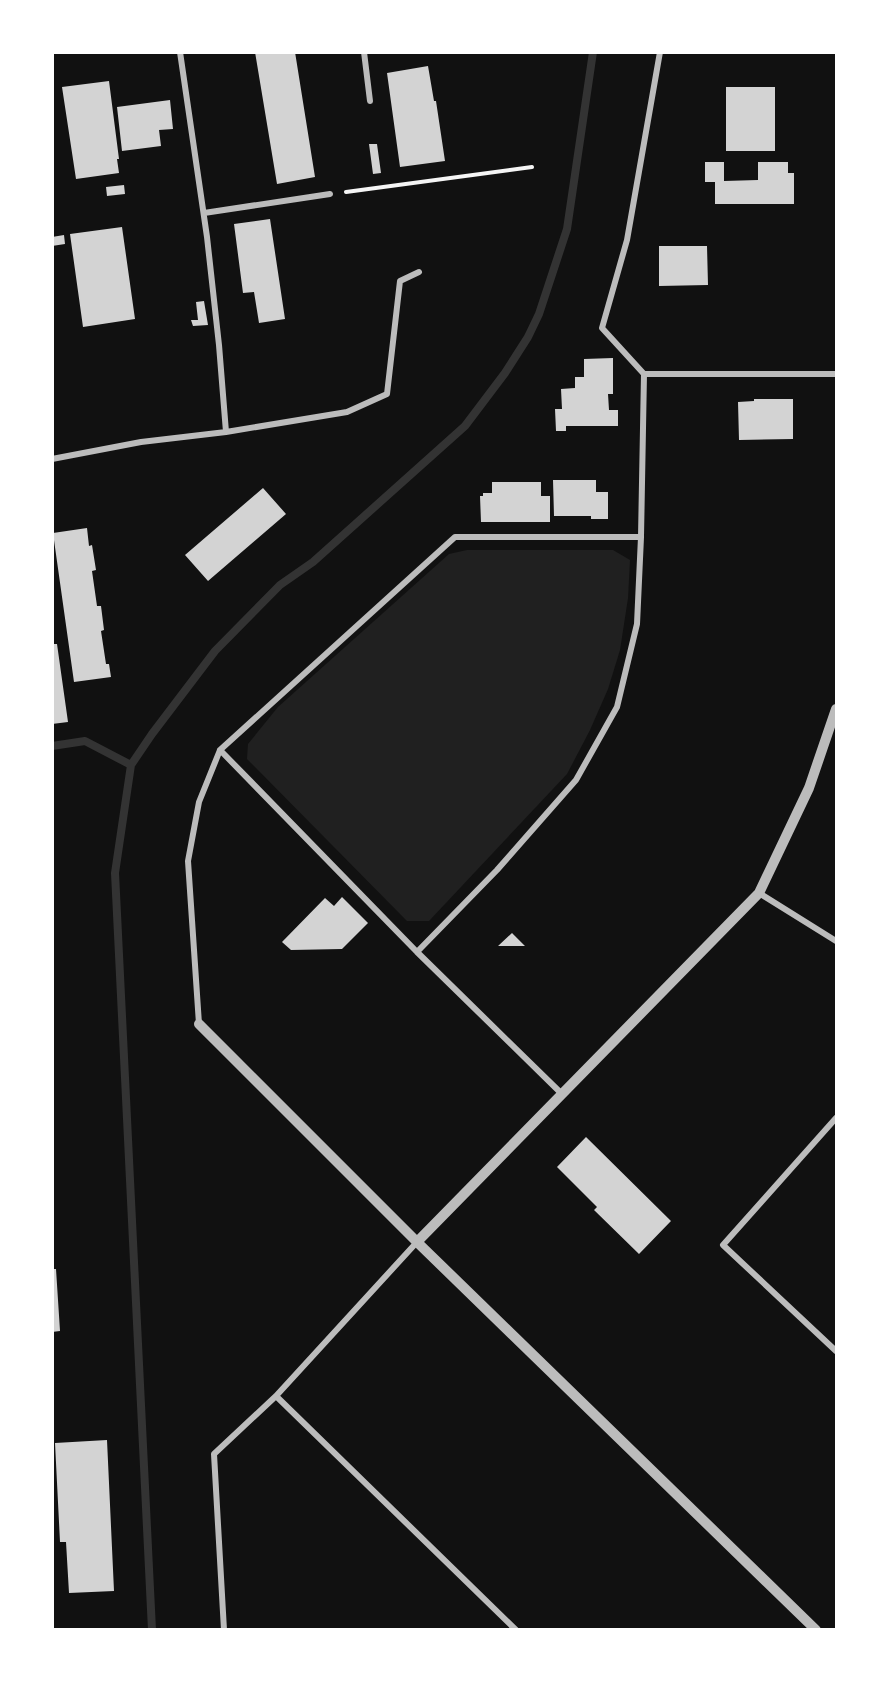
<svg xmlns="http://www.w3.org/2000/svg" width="889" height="1682" font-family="Georgia,serif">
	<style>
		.green { fill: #202020 }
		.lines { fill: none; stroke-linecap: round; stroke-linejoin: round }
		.stream { stroke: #333; stroke-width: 8 }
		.building { fill: #d3d3d3 }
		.path { stroke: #f5f5f5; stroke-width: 4 }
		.minor { stroke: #bcbcbc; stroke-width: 6 }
		.tertiary { stroke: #bcbcbc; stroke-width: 10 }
	</style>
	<rect width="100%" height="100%" fill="#111"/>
	<path class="green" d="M 467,550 L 613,550 L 630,560 L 628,598 L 620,650 L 608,689 L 590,730 L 567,774 L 429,921 L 407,921 L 247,759 L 248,744 L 278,707 L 449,554 Z"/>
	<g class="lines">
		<path class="stream" d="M 52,746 L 85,741 L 131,765
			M 152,1630 L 115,873 L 131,765 L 152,734 L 215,651 L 280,585 L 313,562 L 465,426 L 505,373 L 528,337 L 539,314 L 567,229 L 593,52"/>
	</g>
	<path class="building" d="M 255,52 L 295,52 L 315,177 L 277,184 Z
		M 428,66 L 434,101 L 436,101 L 445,161 L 400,167 L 387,73 Z
		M 109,81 L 119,159 L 117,159 L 119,173 L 76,179 L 62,87 Z
		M 726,87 L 775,87 L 775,151 L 726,151 Z
		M 170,100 L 173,129 L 159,130 L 161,146 L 122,151 L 117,107 Z
		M 369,144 L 377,144 L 381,173 L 373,174 Z
		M 705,162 L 724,162 L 724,181 L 758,180 L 758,162 L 788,162 L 788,173 L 794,173 L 794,204 L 715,204 L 715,182 L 705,182 Z
		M 124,185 L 125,194 L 107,196 L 106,187 Z
		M 270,219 L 285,319 L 259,323 L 254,292 L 243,293 L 234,224 Z
		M 122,227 L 135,319 L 83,327 L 70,234 Z
		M 64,235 L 65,244 L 52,246 L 52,237 Z
		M 659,246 L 707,246 L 708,285 L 659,286 Z
		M 204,301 L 208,325 L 193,326 L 191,320 L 198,320 L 196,302 Z
		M 613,358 L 613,394 L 608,394 L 609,410 L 618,410 L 618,426 L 566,426 L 566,431 L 556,431 L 555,409 L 562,409 L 561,389 L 575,388 L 575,377 L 584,377 L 584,359 Z
		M 754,399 L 793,399 L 793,439 L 739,440 L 738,402 L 754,401 Z
		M 553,480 L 596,480 L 596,492 L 608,492 L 608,519 L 591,519 L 591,516 L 554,516 Z
		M 492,482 L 541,482 L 541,496 L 550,496 L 550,522 L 481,522 L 480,496 L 483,496 L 483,493 L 492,493 Z
		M 263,488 L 286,514 L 208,581 L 185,555 Z
		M 87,528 L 89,546 L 92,545 L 96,570 L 92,571 L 97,606 L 101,606 L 104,630 L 101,631 L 106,664 L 109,664 L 111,677 L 74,682 L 53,533 Z
		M 52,644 L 57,644 L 68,722 L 52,724 Z
		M 342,897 L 368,923 L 342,949 L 291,950 L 282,942 L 325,898 L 334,906 Z
		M 512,933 L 525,946 L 498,946 Z
		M 586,1137 L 671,1221 L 639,1254 L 594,1210 L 597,1207 L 557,1167 Z
		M 52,1269 L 56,1269 L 60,1331 L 52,1332 Z
		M 107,1440 L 114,1591 L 69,1593 L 66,1542 L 60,1542 L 55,1443 Z"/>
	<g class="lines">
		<path class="path" d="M 346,192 L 532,167"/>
		<path class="minor" d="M 364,52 L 370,101
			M 660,52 L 627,240 L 602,328 L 644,374 L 836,374
			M 204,213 L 330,194
			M 226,432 L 347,412 L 387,394 L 400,281 L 419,272
			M 52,459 L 141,442 L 226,432 L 219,345 L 207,237 L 180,52
			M 759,893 L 836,941
			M 417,952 L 220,750 L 455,537 L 641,537
			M 199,1024 L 188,861 L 199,802 L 220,750
			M 563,1095 L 417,952 L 497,870 L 576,780 L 617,707 L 637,624 L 641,537 L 644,374
			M 836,1118 L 723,1245 L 836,1351
			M 276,1396 L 516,1630
			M 224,1630 L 214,1454 L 276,1396 L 417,1242"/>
		<path class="tertiary" d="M 199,1024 L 417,1242 L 816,1630
			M 417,1242 L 759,893 L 809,788 L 836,709"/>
	</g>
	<rect width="889" height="1682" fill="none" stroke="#ffffff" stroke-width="108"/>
</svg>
